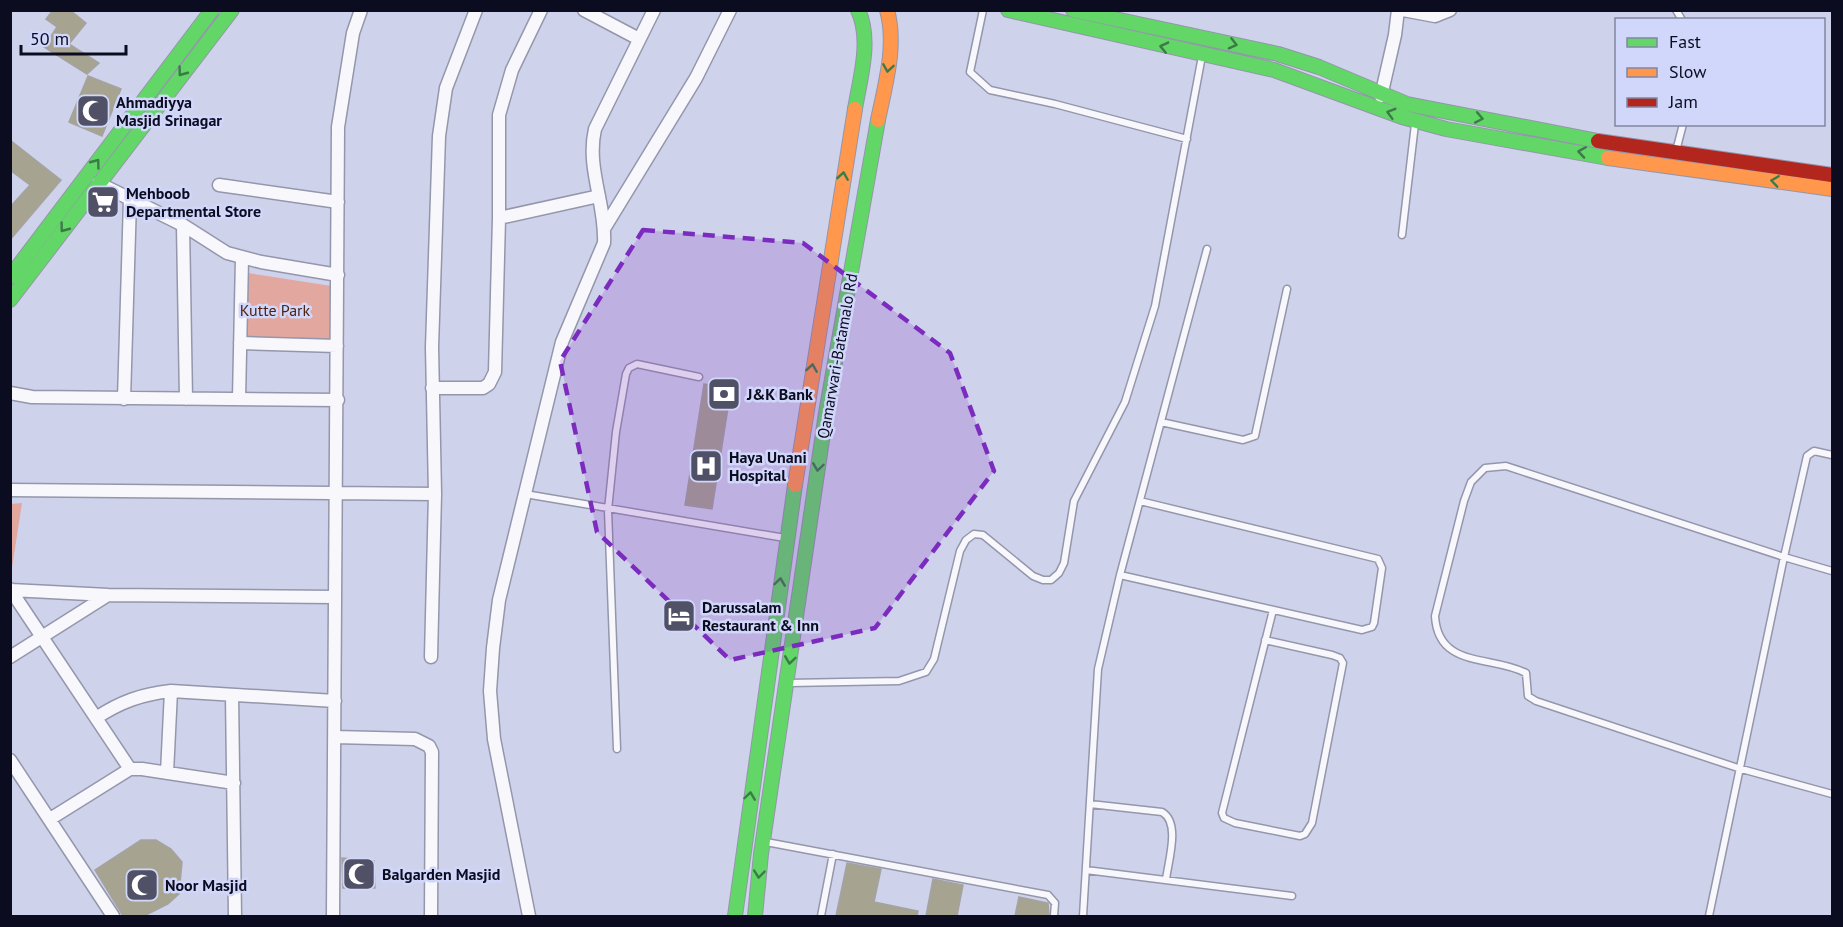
<svg xmlns="http://www.w3.org/2000/svg" width="1843" height="927" font-family="'PT Sans',sans-serif">
	<style>
		.green { fill: #e2a79f }
		.building { fill: #a7a391; stroke: #a4a3a3; stroke-width: 1.5 }
		.lines { fill: none; stroke-linecap: round; stroke-linejoin: round }
		.lane-casing { stroke: #9496ab; stroke-width: 9 }
		.street-casing { stroke: #9496ab; stroke-width: 15 }
		.fast-casing { stroke: #9496ab; stroke-width: 16 }
		.slow-casing { stroke: #9496ab; stroke-width: 16 }
		.jam-casing { stroke: #9496ab; stroke-width: 16 }
		.lane { stroke: #f8f8fc; stroke-width: 6 }
		.street { stroke: #f8f8fc; stroke-width: 12 }
		.fast { stroke: #63d668; stroke-width: 14 }
		.slow { stroke: #ff974d; stroke-width: 14 }
		.jam { stroke: #b3261e; stroke-width: 14 }
		.oneway { stroke: #3b7b48 }
		.marked { fill: #7b2cbf; fill-opacity: 0.2; stroke: #7b2cbf; stroke-width: 4.5; stroke-dasharray: 12 8; stroke-linejoin: round }
		.labels { text-anchor: middle; stroke-width: 5; stroke-linejoin: round; paint-order: stroke }
		.poi-label { font-size: 16px; font-weight: bold; fill: #0b0c20; stroke: #d1d7fb; text-anchor: start }
		.park-label { font-size: 16px; fill: #4e2113; stroke: #d1d7fb }
		.street-label { font-size: 16px; fill: #0b0c20; stroke: #d1d7fb }
	</style>
	<rect width="100%" height="100%" fill="#cfd2eb"/>
	<path class="green" d="M 242,272 L 338,287 L 337,346 L 240,343 Z
		M 22,503 L 12,568 L 11,504 Z"/>
	<path class="building" d="M 53,10 L 70,10 L 86,23 L 69,44 L 99,63 L 87,74 L 44,47 L 57,27 L 46,19 Z
		M 88,76 L 121,89 L 102,136 L 69,122 Z
		M 10,140 L 61,180 L 10,240 L 10,207 L 30,185 L 10,170 Z
		M 704,384 L 731,389 L 712,509 L 685,505 Z
		M 141,840 L 156,840 L 171,849 L 182,862 L 179,894 L 168,904 L 144,916 L 123,916 L 95,870 Z
		M 342,858 L 374,861 L 375,888 L 343,888 Z
		M 847,863 L 881,869 L 874,902 L 918,911 L 917,916 L 836,916 Z
		M 933,879 L 963,885 L 957,916 L 926,916 Z
		M 1019,897 L 1048,903 L 1049,916 L 1015,916 Z"/>
	<g class="lines">
		<defs>
			<path id="lane" d="M 983,10 L 970,72 L 990,90 L 1055,104 L 1187,139
				M 1676,10 L 1682,20
				M 1676,151 L 1683,124
				M 1402,235 L 1415,124
				M 1161,422 L 1243,440 L 1255,436 L 1287,289
				M 1832,455 L 1814,451 L 1807,456 L 1784,557 L 1506,466 L 1485,468 L 1471,482 L 1464,501 L 1435,616 C 1438,669 1492,655 1526,673 L 1528,696 L 1536,701 L 1738,768 L 1832,794
				M 525,494 L 785,538
				M 1120,575 L 1362,630 L 1372,627 L 1374,623 L 1382,568 L 1378,559 L 1140,501
				M 1265,640 L 1332,655 L 1340,658 L 1343,663 L 1312,823 L 1305,834 L 1300,836 L 1235,823 L 1224,818 L 1222,813 L 1273,610
				M 789,683 L 899,681 L 926,672 L 934,659 L 960,551 L 966,540 L 974,534 L 983,535 L 1033,576 L 1043,580 L 1051,580 L 1059,573 L 1064,563 L 1074,501 L 1125,402 L 1155,306 L 1202,56
				M 617,749 L 608,510 L 616,432 L 626,374 L 629,368 L 637,364 L 699,377
				M 1090,804 L 1162,812 C 1181,823 1168,861 1166,880
				M 766,842 L 1048,895 L 1055,903 L 1054,916
				M 1086,870 L 1292,896
				M 821,916 L 833,854
				M 1083,916 L 1098,669 L 1120,575 L 1207,249
				M 1709,916 L 1784,557 L 1832,571"/>
			<path id="street" d="M 584,10 L 639,39
				M 1403,10 L 1435,16 L 1450,10
				M 1381,96 L 1395,35 L 1398,10
				M 98,183 L 183,225 L 227,253 L 261,262 L 338,275
				M 219,185 L 338,202
				M 499,218 L 599,196
				M 183,225 L 186,399
				M 605,227 L 696,78 L 730,10
				M 240,343 L 337,346
				M 432,388 L 483,388 L 489,384 L 495,372 L 499,218 L 499,115 L 512,70 L 541,10
				M 10,393 L 32,397 L 338,400
				M 124,399 L 130,200
				M 239,399 L 242,258
				M 10,490 L 435,494
				M 10,589 L 130,769
				M 11,590 L 108,595 L 334,597
				M 10,657 L 108,595
				M 431,657 L 435,494 L 432,347 L 439,136 L 446,88 L 476,10
				M 232,695 L 235,916
				M 96,718 C 120,702 142,694 171,691 L 335,701
				M 335,737 L 415,739 L 429,746 L 432,752 L 431,916
				M 10,760 L 113,916
				M 167,773 L 171,691
				M 50,819 L 130,769 L 142,769 L 234,783
				M 333,916 L 338,127 L 353,33 L 361,10
				M 529,916 L 494,739 L 490,691 L 493,648 L 499,600 L 562,342 L 604,243 C 606,204 586,168 595,129 L 654,10"/>
			<path id="fast" d="M 1008,10 L 1274,70 L 1402,117 L 1446,129 L 1608,158
				M 1073,10 L 1278,54 L 1319,67 L 1407,104 L 1598,141
				M 855,109 C 860,78 872,40 858,10
				M 10,277 L 212,10
				M 10,300 L 232,10
				M 735,916 L 795,485
				M 755,916 L 761,854 L 826,413 L 878,120"/>
			<path id="slow" d="M 878,120 C 885,85 897,46 887,10
				M 1608,158 L 1832,189
				M 795,485 L 855,109"/>
			<path id="jam" d="M 1598,141 L 1832,175"/>
		</defs>
		<use href="#lane" class="lane-casing"/>
		<use href="#street" class="street-casing"/>
		<use href="#fast" class="fast-casing"/>
		<use href="#slow" class="slow-casing"/>
		<use href="#jam" class="jam-casing"/>
		<use href="#lane" class="lane"/>
		<use href="#street" class="street"/>
		<use href="#fast" class="fast"/>
		<use href="#slow" class="slow"/>
		<use href="#jam" class="jam"/>
	</g>
	<defs><path id="oneway-chevron" d="M-2-3.5L2.5 0L-2 3.5" fill="none" stroke-width="1.6" stroke-linecap="round" stroke-linejoin="round" transform="scale(1.5)"/></defs>
	<g class="oneway">
		<use href="#oneway-chevron" transform="translate(1233 44) rotate(14)"/>
		<use href="#oneway-chevron" transform="translate(1164 47) rotate(-167)"/>
		<use href="#oneway-chevron" transform="translate(888 68) rotate(99)"/>
		<use href="#oneway-chevron" transform="translate(182 72) rotate(127)"/>
		<use href="#oneway-chevron" transform="translate(1391 113) rotate(-164)"/>
		<use href="#oneway-chevron" transform="translate(1479 118) rotate(11)"/>
		<use href="#oneway-chevron" transform="translate(1582 152) rotate(-171)"/>
		<use href="#oneway-chevron" transform="translate(96 163) rotate(-53)"/>
		<use href="#oneway-chevron" transform="translate(843 176) rotate(-81)"/>
		<use href="#oneway-chevron" transform="translate(1775 181) rotate(-172)"/>
		<use href="#oneway-chevron" transform="translate(64 228) rotate(127)"/>
		<use href="#oneway-chevron" transform="translate(812 368) rotate(-81)"/>
		<use href="#oneway-chevron" transform="translate(818 467) rotate(98)"/>
		<use href="#oneway-chevron" transform="translate(780 582) rotate(-82)"/>
		<use href="#oneway-chevron" transform="translate(790 660) rotate(98)"/>
		<use href="#oneway-chevron" transform="translate(750 796) rotate(-82)"/>
		<use href="#oneway-chevron" transform="translate(759 874) rotate(96)"/>
	</g>
	<path class="marked" d="M 643,230 L 803,243 L 950,353 L 994,471 L 875,628 L 730,660 L 597,532 L 560,361 Z"/>
	<defs>
		<symbol id="mosque-square" viewBox="-11 -11 22 22"><rect x="-9" y="-9" width="18" height="18" rx="4" fill="#505167" stroke="#d1d7fb"/><path d="M3.5-4.9A6 6 0 1 0 3.5 4.9A5 5 0 1 1 3.5-4.9Z" fill="#fff"/></symbol>
		<symbol id="supermarket-square" viewBox="-11 -11 22 22"><rect x="-9" y="-9" width="18" height="18" rx="4" fill="#505167" stroke="#d1d7fb"/><path d="M-6-5.5h2.5l.6 2H6L4.5 2H-2.5L-4.4-4H-6ZM-1.5 3.2a1.3 1.3 0 1 0 .1 0ZM3 3.2a1.3 1.3 0 1 0 .1 0Z" fill="#fff"/></symbol>
		<symbol id="bank-square" viewBox="-11 -11 22 22"><rect x="-9" y="-9" width="18" height="18" rx="4" fill="#505167" stroke="#d1d7fb"/><path d="M-6-4H6V4H-6ZM0-2.3a2.3 2.3 0 1 0 0 4.6a2.3 2.3 0 1 0 0-4.6Z" fill="#fff"/></symbol>
		<symbol id="hospital-square" viewBox="-11 -11 22 22"><rect x="-9" y="-9" width="18" height="18" rx="4" fill="#505167" stroke="#d1d7fb"/><path d="M-5-5h3v3.5h4V-5h3V5h-3V1.5h-4V5h-3Z" fill="#fff"/></symbol>
		<symbol id="hotel-square" viewBox="-11 -11 22 22"><rect x="-9" y="-9" width="18" height="18" rx="4" fill="#505167" stroke="#d1d7fb"/><path d="M-6-4.5h1.5V1H6V5H4.5V3h-9V5H-6ZM-4 0a1.8 1.8 0 1 1 3.6 0ZM.5 0V-2.5h3Q6-2.5 6 0Z" fill="#fff"/></symbol>
	</defs>
	<g fill-rule="evenodd">
		<use href="#mosque-square" x="74" y="92" width="38" height="38"/>
		<use href="#supermarket-square" x="84" y="183" width="38" height="38"/>
		<use href="#bank-square" x="705" y="375" width="38" height="38"/>
		<use href="#hospital-square" x="687" y="447" width="38" height="38"/>
		<use href="#hotel-square" x="660" y="597" width="38" height="38"/>
		<use href="#mosque-square" x="340" y="855" width="38" height="38"/>
		<use href="#mosque-square" x="123" y="866" width="38" height="38"/>
	</g>
	<g class="labels">
		<g class="poi-label">
			<text x="116" y="108">Ahmadiyya<tspan x="116" dy="18">Masjid Srinagar</tspan></text>
			<text x="126" y="199">Mehboob<tspan x="126" dy="18">Departmental Store</tspan></text>
			<text x="747" y="400">J&amp;K Bank</text>
			<text x="729" y="463">Haya Unani<tspan x="729" dy="18">Hospital</tspan></text>
			<text x="702" y="613">Darussalam<tspan x="702" dy="18">Restaurant &amp; Inn</tspan></text>
			<text x="382" y="880">Balgarden Masjid</text>
			<text x="165" y="891">Noor Masjid</text>
		</g>
		<g class="park-label">
			<text x="275" y="316">Kutte Park</text>
		</g>
		<g class="street-label">
			<text transform="translate(837 356) rotate(-80)" y="6">Qamarwari-Batamalo Rd</text>
		</g>
	</g>
	<rect width="1843" height="927" fill="none" stroke="#0b0c20" stroke-width="24"/>
	<rect x="1615" y="18" width="210" height="108" fill="#d1d7fb" stroke="#8286a3" stroke-width="1.5"/>
	<rect x="1627" y="38" width="30" height="9" fill="#63d668" stroke="#8286a3" stroke-width="1.5"/>
	<text x="1669" y="48" font-size="18" fill="#0b0c20">Fast</text>
	<rect x="1627" y="68" width="30" height="9" fill="#ff974d" stroke="#8286a3" stroke-width="1.5"/>
	<text x="1669" y="78" font-size="18" fill="#0b0c20">Slow</text>
	<rect x="1627" y="98" width="30" height="9" fill="#b3261e" stroke="#8286a3" stroke-width="1.5"/>
	<text x="1669" y="108" font-size="18" fill="#0b0c20">Jam</text>
	<path d="M21 45v9h105v-9" fill="none" stroke="#0b0c20" stroke-width="3"/>
	<text x="30" y="45" font-size="18" fill="#0b0c20" stroke="#d1d7fb" stroke-width="4.5" paint-order="stroke">50 m</text>
</svg>
